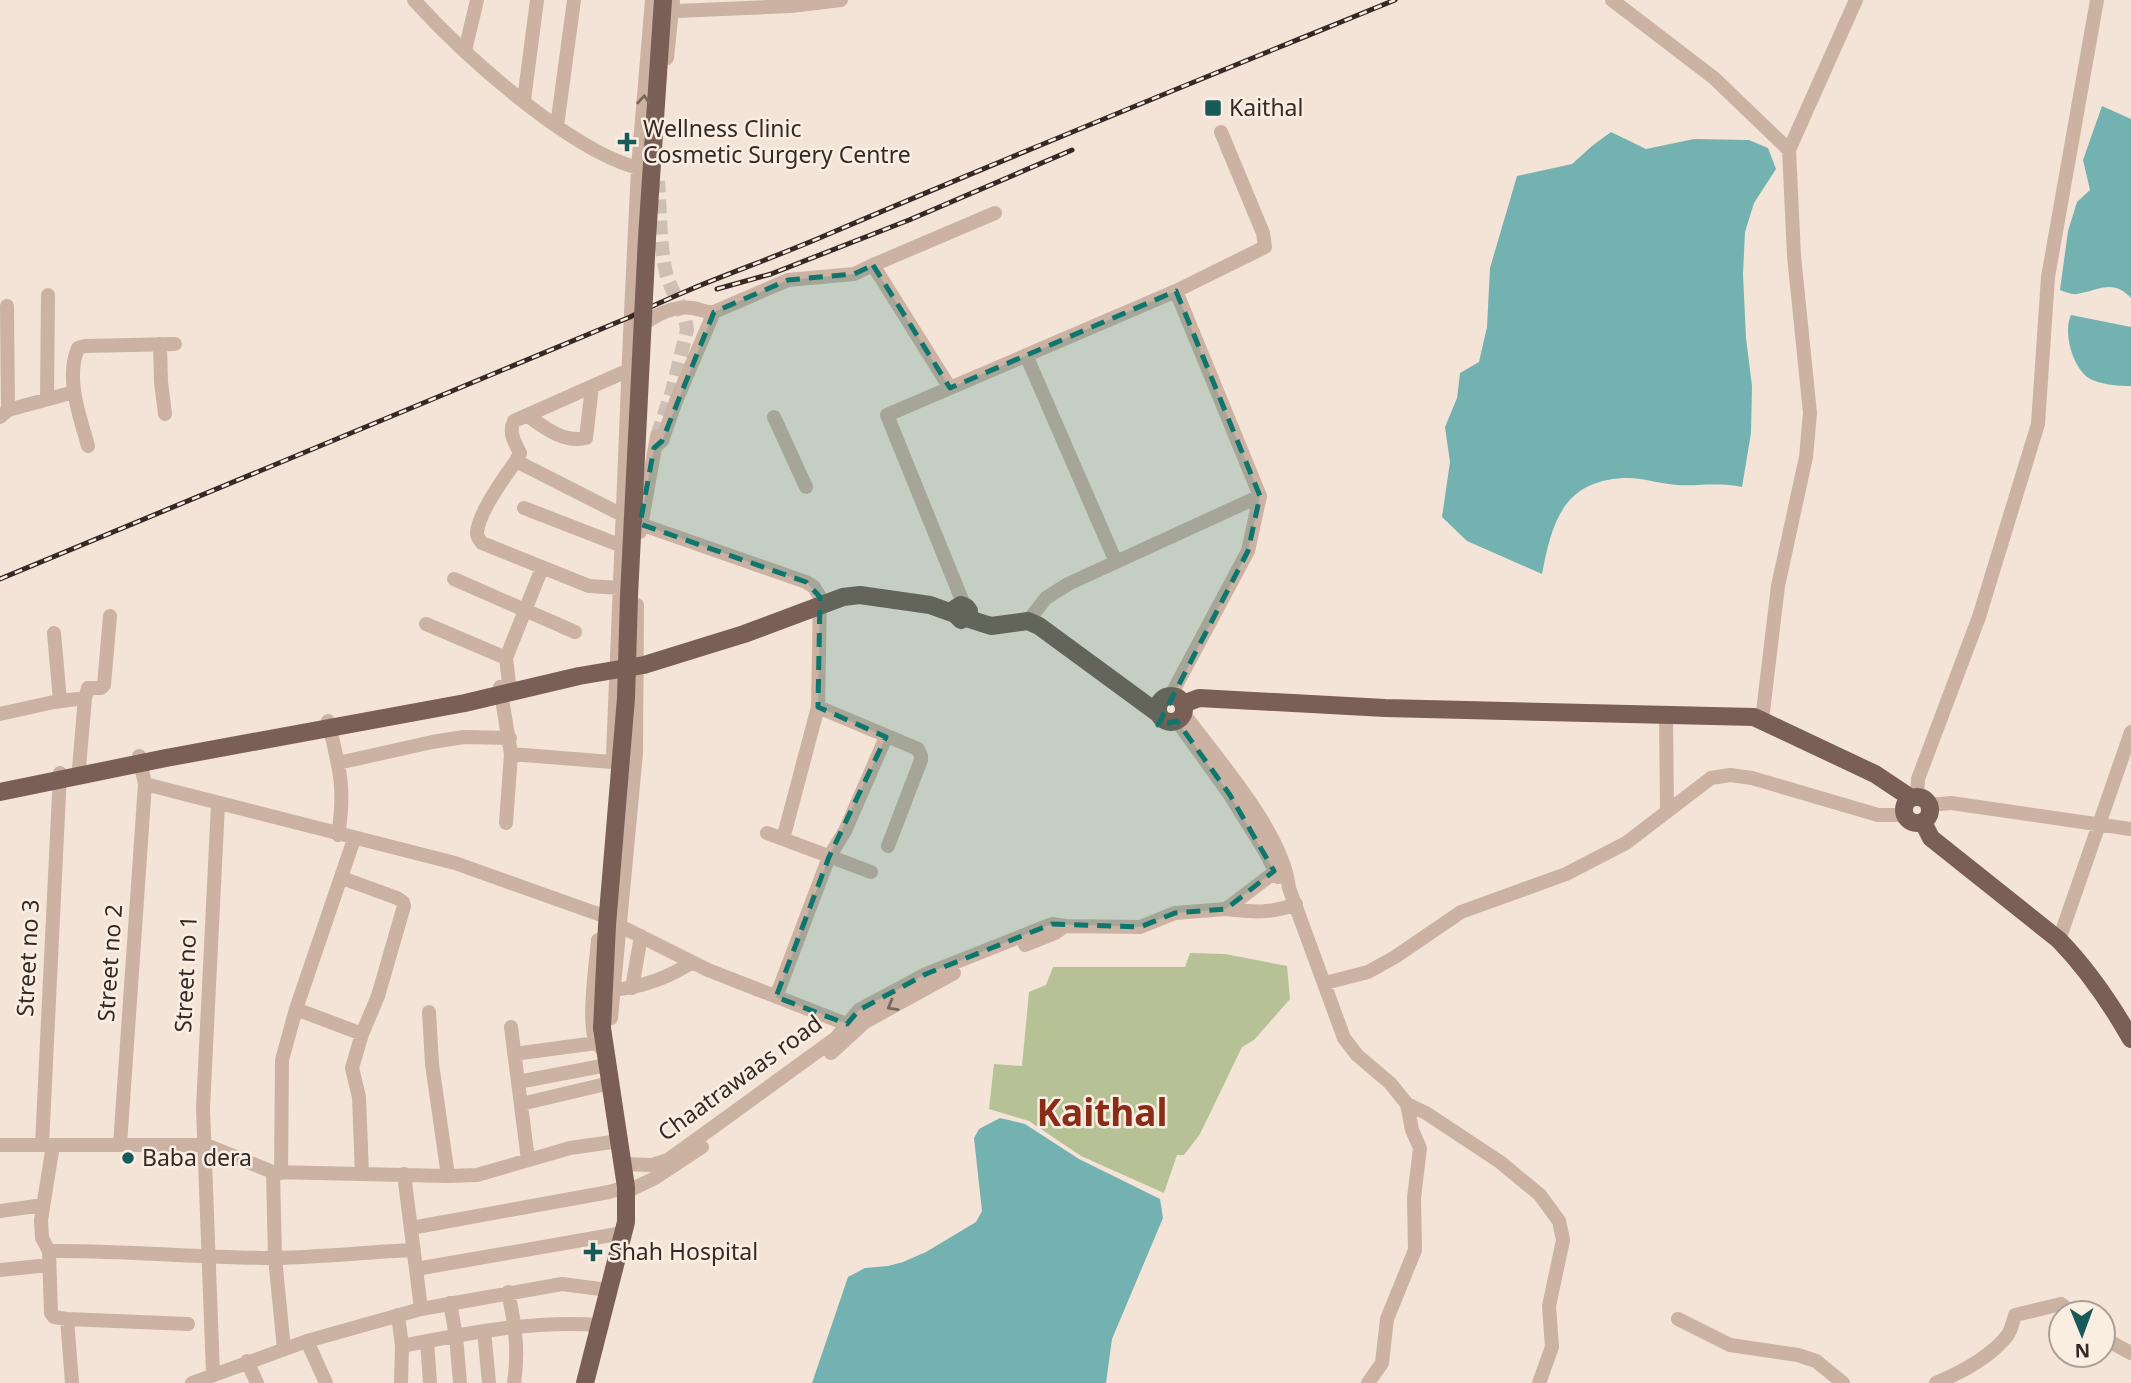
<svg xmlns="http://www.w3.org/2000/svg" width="2131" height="1383" font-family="'Noto Sans',sans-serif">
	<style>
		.green { fill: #b6c296 }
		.water { fill: #74b2b1 }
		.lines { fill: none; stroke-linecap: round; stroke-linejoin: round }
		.minor-tunnel { stroke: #cdbfb3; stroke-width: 14; stroke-dasharray: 14 7; stroke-linecap: butt }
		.minor { stroke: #cbb2a2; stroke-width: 14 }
		.major { stroke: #795f55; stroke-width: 18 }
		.rail-casing { stroke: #352925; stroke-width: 5 }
		.rail { stroke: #faeee3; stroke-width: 2.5; stroke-dasharray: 8; stroke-linecap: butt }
		.major-bridge { stroke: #795f55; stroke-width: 18 }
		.oneway { stroke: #78675d }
		.marked { fill: #0f766e; fill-opacity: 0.2; stroke: #0f766e; stroke-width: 5; stroke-dasharray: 14 9; stroke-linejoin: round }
		.poi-dot { fill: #185959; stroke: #faeee3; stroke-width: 2.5 }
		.labels { text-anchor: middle; stroke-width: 5; stroke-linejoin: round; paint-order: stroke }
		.poi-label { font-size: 23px; fill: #352925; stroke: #faeee3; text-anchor: start }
		.street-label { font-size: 23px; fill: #352925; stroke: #faeee3 }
		.town-label { font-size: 37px; font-weight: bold; fill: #8a2d18; stroke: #faeee3 }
	</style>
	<rect width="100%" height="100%" fill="#f3e4d7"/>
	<path class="green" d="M 1190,953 L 1225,954 L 1287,966 L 1290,999 L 1254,1040 L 1242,1047 L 1200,1134 L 1184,1155 L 1177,1155 L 1164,1193 L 1081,1156 L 1029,1121 L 989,1109 L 994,1064 L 1022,1066 L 1029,992 L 1046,985 L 1053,967 L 1185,967 Z"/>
	<path class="water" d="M 2102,106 L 2131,119 L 2131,298 C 2112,278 2098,291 2077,294 C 2072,295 2066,292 2060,290 L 2068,231 L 2077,202 L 2090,190 L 2083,160 Z
		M 1611,132 L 1646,149 L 1694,139 L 1749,140 L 1768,148 L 1776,169 L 1754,203 L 1745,232 L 1743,274 L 1746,338 L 1752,386 L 1751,433 L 1742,487 C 1720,482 1700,486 1678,485 C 1660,484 1642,477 1624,478 C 1563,481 1552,522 1542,574 L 1467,541 L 1442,517 L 1450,462 L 1445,427 L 1457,398 L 1460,373 L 1479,362 L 1487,327 L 1490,268 L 1517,176 L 1572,164 L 1592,146 Z
		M 2071,315 L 2131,327 L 2131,386 C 2118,386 2099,385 2087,377 C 2072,365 2063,332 2071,315 Z
		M 1000,1118 L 1025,1124 L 1079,1159 L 1160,1199 L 1163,1218 L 1112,1339 L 1106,1383 L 812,1383 L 848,1277 L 865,1268 L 888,1266 L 903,1262 L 926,1252 L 976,1222 L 982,1211 L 974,1138 L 979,1129 Z"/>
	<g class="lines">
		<path class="minor-tunnel" d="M 657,436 L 672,391 L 687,330 C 685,308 669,290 665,268 C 660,240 660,210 658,181"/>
		<path class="minor" d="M 414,0 C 463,54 575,157 647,170
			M 1612,0 L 1714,78 L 1789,150 L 1794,256 L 1810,413 L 1806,457 L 1778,586 L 1762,720
			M 654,12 L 791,6 L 841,0
			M 465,51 L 477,0
			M 667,58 L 673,0
			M 524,100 L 537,0
			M 557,126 L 574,0
			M 1789,150 L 1856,0
			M 7,306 L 8,410
			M 630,334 L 638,168 L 652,0
			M 160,344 L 161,382 L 165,414
			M 1026,355 L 1116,562
			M 950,388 L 873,265 L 995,213
			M 47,398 L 48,295
			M 528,416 C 545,428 564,443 586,438 L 592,387
			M 0,417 L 8,410 L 74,392
			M 774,417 L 806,487
			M 88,446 C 80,416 65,379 78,348 L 85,346 L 175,344
			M 655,447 L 662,441 L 676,401 L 714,312
			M 516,461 L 520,453 C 515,443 508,432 514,421 L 629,370
			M 524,508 L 622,546
			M 640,532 L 657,436
			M 454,579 L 575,632
			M 620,588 L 589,586 L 482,543 C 480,540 477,538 477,533 C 478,514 505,476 516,461 L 640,524 L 806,582 L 814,587 L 820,597 L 818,707 L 783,839
			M 964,605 L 887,415 L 1176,291 L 1265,247 L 1263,233 L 1221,132
			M 1028,621 L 1046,598 L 1068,584 L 1260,496
			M 426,624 L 506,658
			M 54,633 L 60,701
			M 500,687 L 511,754 L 506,823
			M 510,691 L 506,658 L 542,568
			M 1171,695 L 1248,551 L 1260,496 L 1176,291
			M 85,698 L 88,688 L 101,688 L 104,685 L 110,616
			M 818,707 L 918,749 L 921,756 L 921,760 L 888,846
			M 0,714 L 54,702 L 85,698 L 79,768
			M 1184,714 C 1217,759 1283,832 1289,888 L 1344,1038 L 1357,1055 L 1390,1083 L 1407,1104 L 1412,1130 L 1420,1148 L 1414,1198 L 1415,1250 L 1387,1319 L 1382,1363 L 1368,1383
			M 1666,715 L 1667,812
			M 328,721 C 339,766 346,788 338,835
			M 1177,721 L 1230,795 L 1266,853 L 1278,877
			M 511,754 L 612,762
			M 139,756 L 145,784 L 455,863 L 601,915
			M 613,756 L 630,334 C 647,321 669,304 692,308 C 701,309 705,313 714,312 L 788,280 L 854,274 L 873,265
			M 338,763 L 432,742 L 464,737 L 510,738
			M 1917,797 L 1918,779 L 1979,617 L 2038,424 L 2048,277 L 2097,0
			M 1929,805 L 1951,803 L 2131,829
			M 767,833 L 871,872
			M 342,878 L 397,898 L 403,902 L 404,906 L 378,996 L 362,1034 L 352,1068 L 359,1097 L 362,1174
			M 1226,909 C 1252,912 1271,914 1296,904
			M 620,926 L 708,970 L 854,1027
			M 598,940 C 596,964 588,1018 595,1039 C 597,1045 601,1048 605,1052
			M 2059,940 L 2131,732
			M 1025,945 L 1055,933 L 1065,926
			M 1325,983 L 1368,972 L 1395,957 L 1461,912 L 1566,874 L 1626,843 L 1711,778 L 1730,775 L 1752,778 L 1878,815 L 1905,815
			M 632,988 L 641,936
			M 613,990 C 642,987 667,979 692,962
			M 776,997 L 829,857 L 845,831 L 886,737
			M 296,1009 L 362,1034
			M 429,1012 L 432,1064 L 448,1176
			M 611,1018 L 636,753 L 637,605
			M 511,1027 L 528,1160
			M 831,1053 L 865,1022 L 954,973
			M 514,1054 L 596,1043
			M 518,1082 L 607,1065
			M 521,1104 L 610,1083
			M 1407,1104 L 1426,1113 L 1500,1162 L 1540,1195 L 1559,1221 L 1563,1240 L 1549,1306 L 1552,1347 L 1539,1383
			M 0,1145 L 206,1145 L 273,1172 L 448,1176 L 477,1175 L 570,1148 L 619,1141
			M 42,1145 L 60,773
			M 53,1145 L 41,1220 L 42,1238 L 49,1251 L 51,1313 L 54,1317 L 67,1319 L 188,1324
			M 120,1145 L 145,784
			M 623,1164 L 652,1165 L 668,1160 L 836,1038 L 859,1010 L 926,974 L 1052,924 L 1065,926 L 1140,927 L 1175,913 L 1226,909 L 1284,865
			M 273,1172 L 275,1258 L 284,1349
			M 281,1173 L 282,1060 L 296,1009 L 354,839
			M 404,1174 L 421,1309
			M 626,1192 L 655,1178 L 702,1147
			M 0,1211 L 43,1205
			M 411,1228 L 609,1192 L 626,1187
			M 49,1251 C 124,1250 199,1258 274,1258 C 321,1257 367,1252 414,1250
			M 416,1269 L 623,1233
			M 0,1270 L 49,1265
			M 508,1292 C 515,1324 519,1351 514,1383
			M 450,1303 L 456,1336 L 460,1383
			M 398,1315 L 402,1346 L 401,1383
			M 67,1319 L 72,1383
			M 1678,1319 L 1730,1345 L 1798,1355 L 1816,1361 L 1843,1383
			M 484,1331 L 489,1383
			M 2103,1338 L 2131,1353
			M 307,1341 L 326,1383
			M 427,1341 L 430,1383
			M 402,1346 C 468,1333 532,1320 600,1325
			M 247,1361 L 257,1383
			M 213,1374 L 203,1108 L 218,804
			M 192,1383 L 307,1341 L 421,1309 L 562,1284 L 608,1290
			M 1936,1383 C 1960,1373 1990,1357 2007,1336 C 2011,1331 2013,1322 2015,1315 L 2061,1304 L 2073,1313"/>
		<path class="major" d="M 966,618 L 991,626 L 1028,621 L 1039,626 L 1159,714
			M1158 709a13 13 0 1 1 26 0a13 13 0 1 1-26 0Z
			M 1183,704 L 1199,698 L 1385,708 L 1754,717 L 1875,774 L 1911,798
			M 0,792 L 166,758 L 465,703 L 579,676 L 644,665 L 744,634 L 843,597 L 860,595 L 930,605 L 955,614 L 961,620 L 968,617 L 969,611 L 966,607 L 961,605 L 956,608 L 955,614
			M1904 810a13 13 0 1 1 26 0a13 13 0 1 1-26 0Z
			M 1923,822 L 1931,838 L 2059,940 C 2088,970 2110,1002 2131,1039
			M 585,1383 L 626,1222 L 626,1187 L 602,1028"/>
		<defs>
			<path id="rail" d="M 717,289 L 771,274 L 909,220 L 1072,150
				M 0,579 L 630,317 C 695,284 765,262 831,233 C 1018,153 1206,77 1395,0"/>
		</defs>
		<use href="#rail" class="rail-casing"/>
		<use href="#rail" class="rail"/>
		<path class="major-bridge" d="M 602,1028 L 607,925 L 626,698 L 629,596 L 647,238 L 663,0"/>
	</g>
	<defs><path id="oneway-chevron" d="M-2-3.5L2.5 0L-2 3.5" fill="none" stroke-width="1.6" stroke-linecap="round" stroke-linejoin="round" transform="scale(1.75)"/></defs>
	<g class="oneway">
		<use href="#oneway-chevron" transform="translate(644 100) rotate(-85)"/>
		<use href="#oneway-chevron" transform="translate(892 1006) rotate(150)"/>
	</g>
	<path class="marked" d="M 873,265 L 950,388 L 1176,291 L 1260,496 L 1248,551 L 1158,725 L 1177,721 L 1230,795 L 1274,871 L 1226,909 L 1175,913 L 1140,927 L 1052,924 L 926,974 L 859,1010 L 847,1024 L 776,997 L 829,857 L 886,737 L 818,707 L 820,597 L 806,582 L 640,524 L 654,448 L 662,441 L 714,312 L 788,280 L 854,274 Z"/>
	<g class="poi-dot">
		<rect x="1204" y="99" width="18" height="18" rx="3.5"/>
		<path d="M623.5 131.5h7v7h7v7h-7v7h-7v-7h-7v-7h7z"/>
		<circle cx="128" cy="1158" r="7"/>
		<path d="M589.5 1241.5h7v7h7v7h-7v7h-7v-7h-7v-7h7z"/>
	</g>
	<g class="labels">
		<g class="poi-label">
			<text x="1229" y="116">Kaithal</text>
			<text x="643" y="137">Wellness Clinic<tspan x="643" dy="26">Cosmetic Surgery Centre</tspan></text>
			<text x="142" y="1166">Baba dera</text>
			<text x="609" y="1260">Shah Hospital</text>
		</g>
		<g class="street-label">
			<text transform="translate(28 958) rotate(-87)" y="8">Street no 3</text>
			<text transform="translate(110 963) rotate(-86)" y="8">Street no 2</text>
			<text transform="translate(186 974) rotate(-87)" y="8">Street no 1</text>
			<text transform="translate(740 1078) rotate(-36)" y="8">Chaatrawaas road</text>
		</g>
		<g class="town-label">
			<text x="1102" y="1126">Kaithal</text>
		</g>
	</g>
	<g transform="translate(2082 1334) rotate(179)"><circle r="33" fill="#faeee3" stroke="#ab9f97" stroke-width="2"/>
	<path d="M0-5L12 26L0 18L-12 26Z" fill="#185959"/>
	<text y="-10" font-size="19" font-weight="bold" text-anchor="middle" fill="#352925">N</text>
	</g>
</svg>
